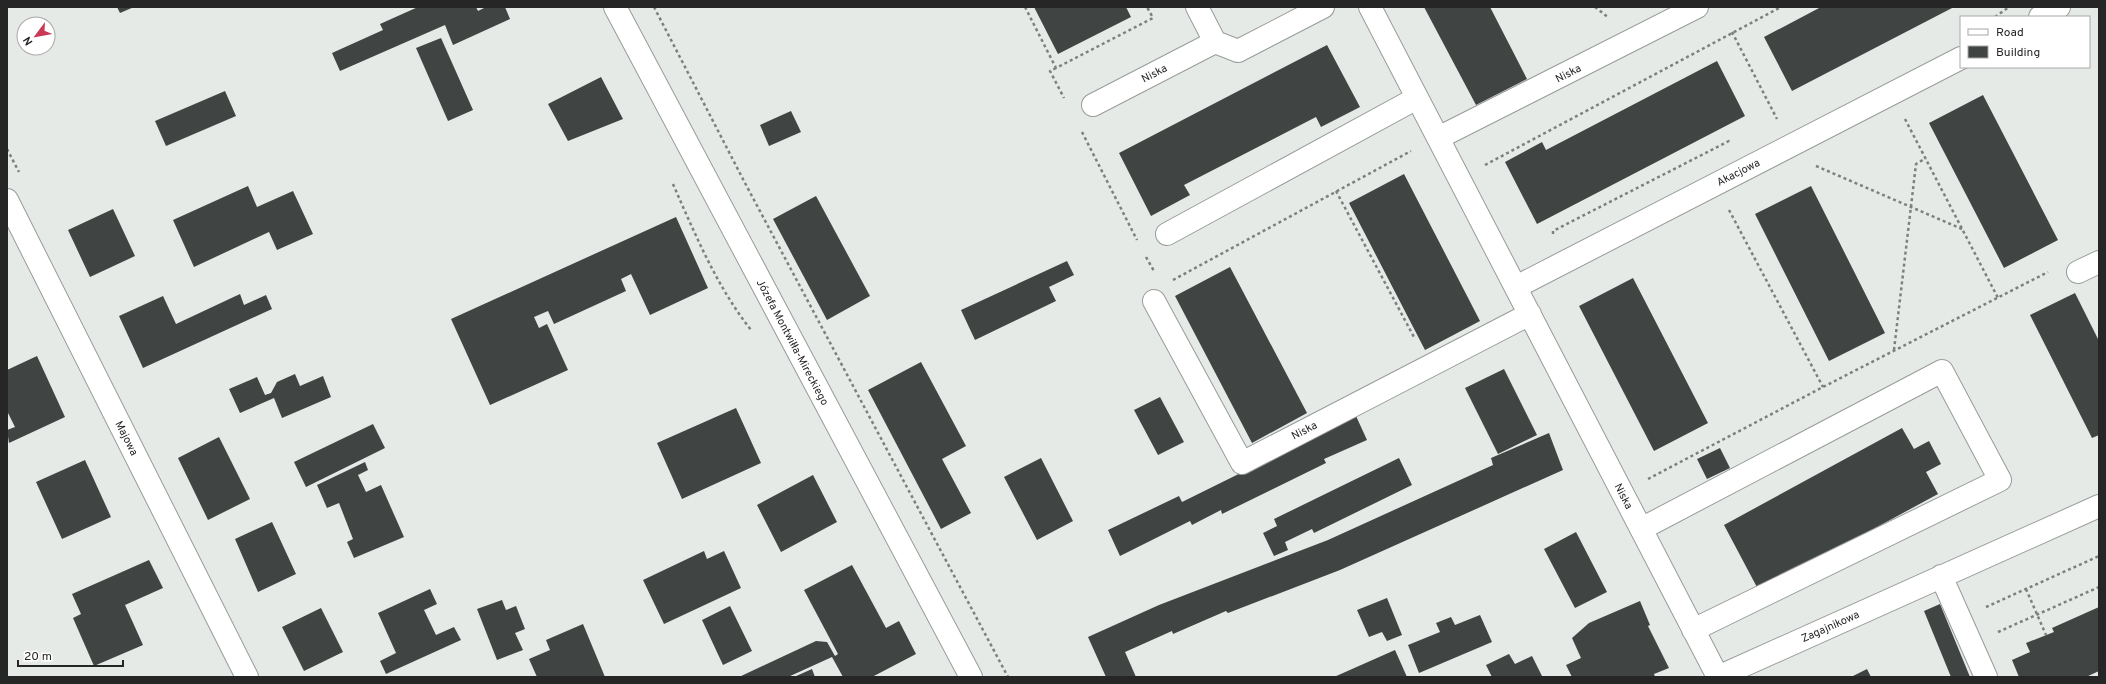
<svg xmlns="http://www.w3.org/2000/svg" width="2106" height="684" font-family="Overpass,sans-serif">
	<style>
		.building { fill: #404442 }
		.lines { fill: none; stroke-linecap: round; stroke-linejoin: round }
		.minor-casing { stroke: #989c9a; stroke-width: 24 }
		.major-casing { stroke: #989c9a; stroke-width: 24 }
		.path { stroke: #7d807e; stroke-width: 2.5; stroke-dasharray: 3 3; stroke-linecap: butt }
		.minor { stroke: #fff; stroke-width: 22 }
		.major { stroke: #fff; stroke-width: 22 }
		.labels { text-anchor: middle; stroke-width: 4; stroke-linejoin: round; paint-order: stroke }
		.street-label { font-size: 11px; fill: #252625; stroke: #fff }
	</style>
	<rect width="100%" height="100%" fill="#e5eae7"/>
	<path class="building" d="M 117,7 L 134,7 L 120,13 Z
		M 418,7 L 429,8 L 476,7 L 478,11 L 486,7 L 505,7 L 510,19 L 453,45 L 445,25 L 340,71 L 332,53 L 383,30 L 380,24 Z
		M 1034,7 L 1126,7 L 1131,17 L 1058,54 Z
		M 1424,7 L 1490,7 L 1527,79 L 1476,105 Z
		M 1821,7 L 1954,7 L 1792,91 L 1764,37 Z
		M 441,38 L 473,110 L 448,121 L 416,48 Z
		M 1327,45 L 1360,107 L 1321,127 L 1316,117 L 1184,185 L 1190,195 L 1151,216 L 1119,153 Z
		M 1717,61 L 1745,116 L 1537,224 L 1505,162 L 1542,142 L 1546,150 Z
		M 601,77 L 623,119 L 568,141 L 548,104 Z
		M 225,91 L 236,116 L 166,146 L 155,121 Z
		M 1983,95 L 2058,240 L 2004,268 L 1929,123 Z
		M 791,111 L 801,132 L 769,146 L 760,125 Z
		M 1404,174 L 1480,321 L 1425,350 L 1349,203 Z
		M 248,186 L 257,207 L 293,191 L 313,234 L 277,250 L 269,232 L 194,267 L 173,220 Z
		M 1811,186 L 1885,333 L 1829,361 L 1755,214 Z
		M 816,196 L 870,296 L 827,320 L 773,219 Z
		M 113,209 L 135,256 L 90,277 L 68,230 Z
		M 676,217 L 708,288 L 650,315 L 631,274 L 621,279 L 626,291 L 554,324 L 548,311 L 534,317 L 539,328 L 547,324 L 568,370 L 490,405 L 451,319 Z
		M 1067,261 L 1074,275 L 1049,287 L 1056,301 L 975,340 L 961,310 Z
		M 1230,267 L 1307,413 L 1252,443 L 1175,296 Z
		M 1633,278 L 1708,423 L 1654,451 L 1579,306 Z
		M 2075,293 L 2099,341 L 2099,435 L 2092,438 L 2030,315 Z
		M 240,294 L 244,305 L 266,295 L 272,309 L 143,368 L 119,316 L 163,296 L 176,324 Z
		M 37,356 L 65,417 L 9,443 L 7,430 L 15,427 L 7,411 L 7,370 Z
		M 921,362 L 966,446 L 942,459 L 971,513 L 941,529 L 868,390 Z
		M 1504,369 L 1537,435 L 1498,454 L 1465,388 Z
		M 295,374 L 300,386 L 323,376 L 331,397 L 282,418 L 274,398 L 240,413 L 229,389 L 257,377 L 265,395 L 271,393 L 277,382 Z
		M 1160,397 L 1184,442 L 1158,455 L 1134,410 Z
		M 736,408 L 761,463 L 682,499 L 657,443 Z
		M 1356,416 L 1367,440 L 1324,459 L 1326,463 L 1222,514 L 1221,510 L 1192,525 L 1190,521 L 1120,556 L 1108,530 L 1179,496 L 1182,502 Z
		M 373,424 L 385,448 L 306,487 L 294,462 Z
		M 1902,428 L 1914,449 L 1929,441 L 1941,464 L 1926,472 L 1938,494 L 1759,591 L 1724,525 Z
		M 1549,433 L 1563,470 L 1340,570 L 1228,613 L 1226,611 L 1173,634 L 1172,631 L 1125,652 L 1136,677 L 1106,677 L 1088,637 L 1159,605 L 1328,540 L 1493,465 L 1491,458 Z
		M 219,437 L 250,499 L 208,520 L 178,458 Z
		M 1720,448 L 1730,468 L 1707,479 L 1697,459 Z
		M 1041,458 L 1073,521 L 1037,540 L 1004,477 Z
		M 1399,458 L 1412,485 L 1314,533 L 1312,529 L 1285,542 L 1288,550 L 1274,556 L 1263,533 L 1277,526 L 1274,519 Z
		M 85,460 L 111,517 L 62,539 L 36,482 Z
		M 365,462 L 368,470 L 358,475 L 366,492 L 381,485 L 404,537 L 354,558 L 347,542 L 353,539 L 339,503 L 327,508 L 317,485 Z
		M 813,475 L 837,522 L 781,552 L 757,505 Z
		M 272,522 L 296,574 L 258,592 L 235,539 Z
		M 1576,532 L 1607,592 L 1575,608 L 1544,549 Z
		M 704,551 L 707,559 L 724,551 L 741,588 L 664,624 L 643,580 Z
		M 149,560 L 163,588 L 125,605 L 143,645 L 94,666 L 73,618 L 81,614 L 72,594 Z
		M 852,565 L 886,628 L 899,621 L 916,654 L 872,677 L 843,677 L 832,657 L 788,677 L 739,677 L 816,641 L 827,642 L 835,656 L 838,654 L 804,590 Z
		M 430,589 L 437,604 L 424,610 L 436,635 L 454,627 L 461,640 L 386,674 L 380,661 L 396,653 L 378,613 Z
		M 1387,598 L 1402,635 L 1387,641 L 1382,632 L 1369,637 L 1357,610 Z
		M 502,600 L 506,610 L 516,606 L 525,629 L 515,633 L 523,650 L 497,660 L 477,609 Z
		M 1640,601 L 1650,625 L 1648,626 L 1669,668 L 1654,674 L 1655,677 L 1572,677 L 1566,665 L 1581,658 L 1572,638 L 1589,623 Z
		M 1940,604 L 1970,677 L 1951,677 L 1924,611 Z
		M 730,606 L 752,651 L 723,665 L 702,620 Z
		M 2099,607 L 2099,671 L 2086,677 L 2019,677 L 2012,660 L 2030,652 L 2026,643 L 2054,632 L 2052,628 Z
		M 321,608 L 343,652 L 304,671 L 282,627 Z
		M 1480,615 L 1492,642 L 1419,673 L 1408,645 L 1440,632 L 1436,623 L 1451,617 L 1455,625 Z
		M 583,624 L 605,677 L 537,677 L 529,659 L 550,650 L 546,640 Z
		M 1395,650 L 1407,677 L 1334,677 Z
		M 1509,654 L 1515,664 L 1532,656 L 1542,676 L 1492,677 L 1486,665 Z
		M 812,669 L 815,677 L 794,677 Z
		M 1867,669 L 1871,677 L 1851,677 Z"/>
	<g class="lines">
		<defs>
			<path id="minor" d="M 1197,7 L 1215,42
				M 1370,7 L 1718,677
				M 2040,17 L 2059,7
				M 1093,105 L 1215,42 L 1238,51 L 1323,7
				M 1438,138 L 1697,7
				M 7,200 L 247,677
				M 1167,234 L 1417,98
				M 2078,272 L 2099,262
				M 1516,287 L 1961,58
				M 1154,301 L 1242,463 L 1530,314
				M 1641,529 L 1942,371 L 2000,480 L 1693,630
				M 1941,576 L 1986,677
				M 1718,677 L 2099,506"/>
			<path id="major" d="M 615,7 L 971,677"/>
		</defs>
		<use href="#minor" class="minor-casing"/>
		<use href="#major" class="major-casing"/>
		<path class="path" d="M 654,7 L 745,183 L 1008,677
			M 1025,7 L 1056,68 L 1153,18 L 1147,7
			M 1595,7 L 1609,18
			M 1995,17 L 2009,7
			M 1732,32 L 1777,119
			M 1056,68 L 1050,71 L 1064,98
			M 1905,119 L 1998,298
			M 1082,132 L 1137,240
			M 7,149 L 19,172
			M 1485,165 L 1781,7
			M 1816,166 L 1962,229
			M 673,184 C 695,234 717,287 751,330
			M 1336,191 L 1415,339
			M 1729,210 L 1823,387
			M 1553,234 L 1553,231 L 1729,141 L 1732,142
			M 1146,257 L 1154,271
			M 1173,280 L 1411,151
			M 1894,350 L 1916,164 L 1926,158
			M 1648,479 L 1823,387 L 2048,272
			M 2026,589 L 2046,635
			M 1986,607 L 2099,556
			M 1998,632 L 2099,587"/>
		<use href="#minor" class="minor"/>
		<use href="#major" class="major"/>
	</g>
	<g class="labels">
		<g class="street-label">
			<text transform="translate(1154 73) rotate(-27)" y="4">Niska</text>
			<text transform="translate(1568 73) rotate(-27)" y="4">Niska</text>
			<text transform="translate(1738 172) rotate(-27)" y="4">Akacjowa</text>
			<text transform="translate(793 342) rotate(62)" y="4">Józefa Montwiłła-Mireckiego</text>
			<text transform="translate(1304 430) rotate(-27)" y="4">Niska</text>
			<text transform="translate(127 438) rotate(63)" y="4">Majowa</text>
			<text transform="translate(1624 496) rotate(63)" y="4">Niska</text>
			<text transform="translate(1830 626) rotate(-24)" y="4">Zagajnikowa</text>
		</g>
	</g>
	<rect width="2106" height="684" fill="none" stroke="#252625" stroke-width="16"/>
	<rect x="1960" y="16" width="130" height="52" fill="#ffffff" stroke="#a8a8a8"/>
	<rect x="1968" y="29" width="20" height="6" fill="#ffffff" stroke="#a8a8a8"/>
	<text x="1996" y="36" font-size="12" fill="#252625">Road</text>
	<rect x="1968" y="46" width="20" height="12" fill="#404442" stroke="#a8a8a8"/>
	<text x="1996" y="56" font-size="12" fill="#252625">Building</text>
	<g transform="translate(36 36) rotate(238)"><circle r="19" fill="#ffffff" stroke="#a8a8a8"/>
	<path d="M0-3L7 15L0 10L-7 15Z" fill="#c93956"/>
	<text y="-6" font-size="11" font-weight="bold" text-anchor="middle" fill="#252625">N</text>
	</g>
	<path d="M18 660v6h105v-6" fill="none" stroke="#252625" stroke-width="2"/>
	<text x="24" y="660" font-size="12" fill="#252625" stroke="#ffffff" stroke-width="3" paint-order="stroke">20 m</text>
</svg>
